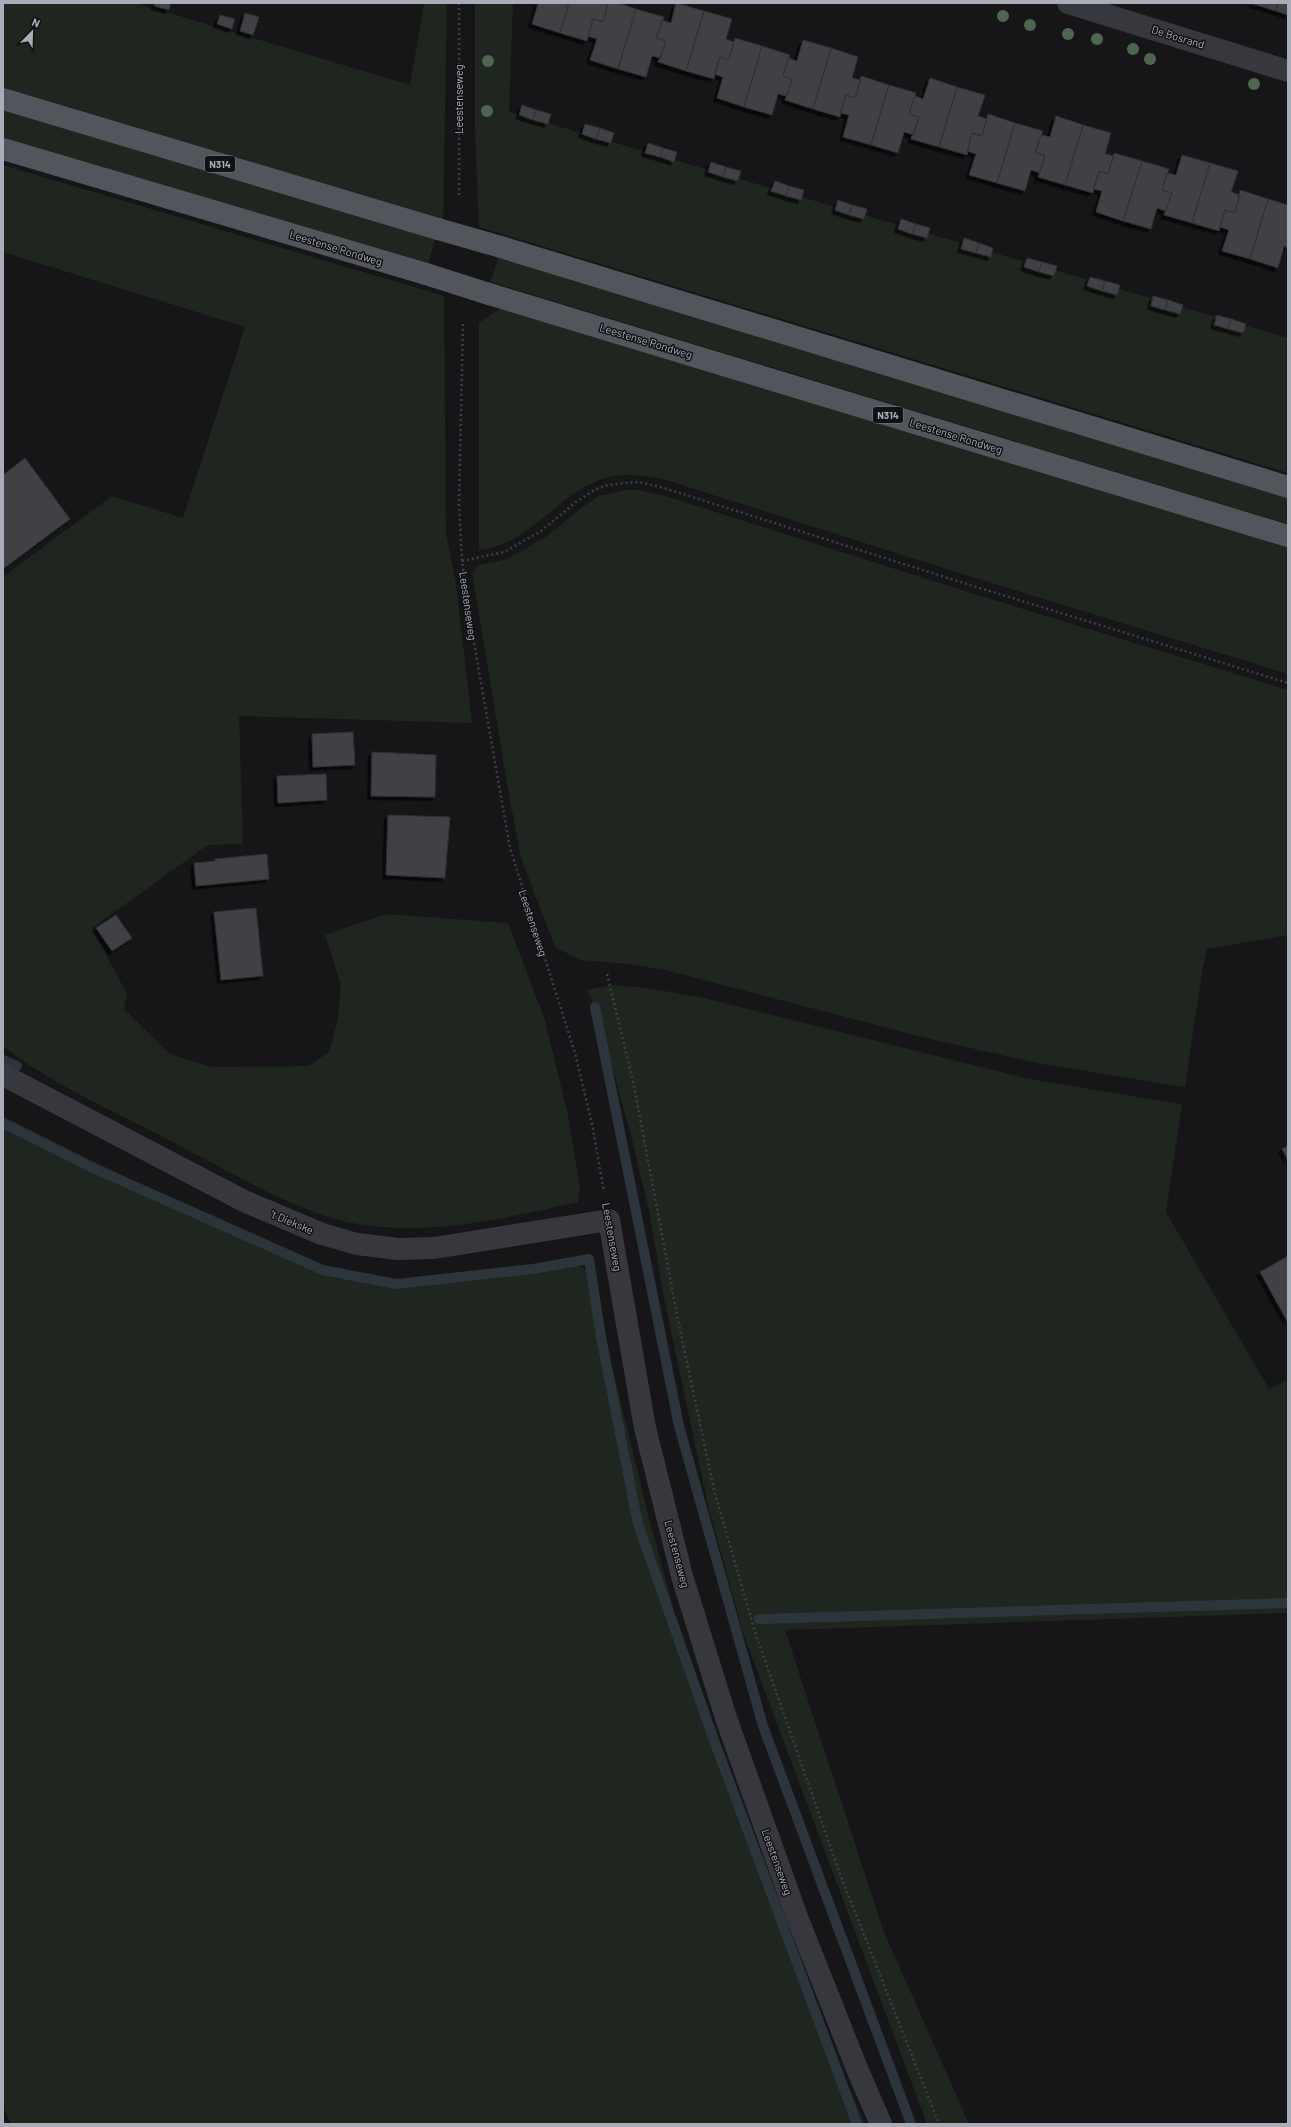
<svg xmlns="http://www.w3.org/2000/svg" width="1291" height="2127" font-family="Barlow,sans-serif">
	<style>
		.green { fill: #1e261f }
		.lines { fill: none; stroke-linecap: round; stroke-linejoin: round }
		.stream { stroke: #2c353c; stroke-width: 10 }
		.building { fill: #404145; stroke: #303034; filter: url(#shadow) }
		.path { stroke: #3d3f44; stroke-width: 2.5; stroke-dasharray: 2 3; stroke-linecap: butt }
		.street { stroke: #37383d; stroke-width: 22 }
		.primary { stroke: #53555c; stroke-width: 22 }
		.primary-bridge { stroke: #53555c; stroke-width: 22 }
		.tree { fill: #506452 }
		.labels { text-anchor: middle; stroke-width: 3; stroke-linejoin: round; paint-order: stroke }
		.shield { fill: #111113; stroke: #7b7e86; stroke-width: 1 }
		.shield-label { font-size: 10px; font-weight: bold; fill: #a8adb8 }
		.street-label { font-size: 11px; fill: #a8adb8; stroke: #111113 }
	</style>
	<defs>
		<filter id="shadow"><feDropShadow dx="-3.5" dy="3.5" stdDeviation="0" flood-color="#0009"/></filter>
	</defs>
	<rect width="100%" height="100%" fill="#161618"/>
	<path class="green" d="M 3,3 L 136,3 L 410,85 L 424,3 L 447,3 L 443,219 L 3,87 Z
		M 475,3 L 513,3 L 509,112 L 1288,338 L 1288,473 L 479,227 L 475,129 Z
		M 3,110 L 435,239 L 428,264 L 3,138 Z
		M 3,165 L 444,296 L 446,533 L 456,584 L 472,723 L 239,716 L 243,844 L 208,845 L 92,928 L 127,994 L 124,1009 L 170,1054 L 212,1067 L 309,1066 L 329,1052 L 338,1019 L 341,985 L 325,935 L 386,914 L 508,923 L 545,1020 L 568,1115 L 580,1189 L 578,1202 C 499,1220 405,1242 325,1216 C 267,1196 212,1162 157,1134 C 107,1108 47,1081 3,1046 L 3,577 L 112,496 L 183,518 L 245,327 L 3,252 Z
		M 498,257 L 1288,497 L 1288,524 L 491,282 Z
		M 501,308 L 1288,545 L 1288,674 L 972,577 L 666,480 C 646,476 625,472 605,478 C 558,492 531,545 479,550 L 479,323 Z
		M 625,490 L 638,490 L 662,495 L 968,592 L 1288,690 L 1288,935 L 1207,949 L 1203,966 L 1185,1087 L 1041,1064 L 930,1039 L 665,970 L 630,964 L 580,960 L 555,947 L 521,858 L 507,784 L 472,573 L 478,565 L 507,559 L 546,537 L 581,508 L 599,496 Z
		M 612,985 L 647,988 L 700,997 L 1025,1078 L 1182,1104 L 1166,1212 L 1269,1389 L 1288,1380 L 1288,1613 L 785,1630 L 884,1932 L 969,2124 L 927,2124 L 743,1633 L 707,1501 L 664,1298 L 649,1211 L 631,1135 L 596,1008 L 587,990 Z
		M 3,1116 L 292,1260 L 355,1278 L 440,1280 L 524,1270 L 570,1260 L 589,1272 L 650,1522 L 685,1652 L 721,1772 L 774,1916 L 865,2124 L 11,2124 L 3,2106 Z"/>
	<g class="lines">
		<path class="stream" d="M 595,1007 L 679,1426 L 763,1726 L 911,2124
			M 3,1060 L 17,1066
			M 3,1123 L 91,1167 L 323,1270 L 396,1284 L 533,1269 L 589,1259 L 601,1337 L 638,1524 L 715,1743 L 857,2124
			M 759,1619 L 1288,1603"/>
	</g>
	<path class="building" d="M 155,3 L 171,3 L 169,10 L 154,6 Z
		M 537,3 L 569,3 L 560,33 L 532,24 L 538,4 Z
		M 569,3 L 608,4 L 603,22 L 593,19 L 587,41 L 560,33 Z
		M 608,3 L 618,3 L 636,9 L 618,69 L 590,60 L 597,39 L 588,36 L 593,19 L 603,22 Z
		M 676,3 L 704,11 L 686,71 L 658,62 L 666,41 L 656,38 L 662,20 L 671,23 Z
		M 1250,3 L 1278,3 L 1276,11 Z
		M 1278,3 L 1288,3 L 1288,15 L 1276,11 Z
		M 636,9 L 664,17 L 656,38 L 666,41 L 661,58 L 652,56 L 646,77 L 618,69 Z
		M 704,11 L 732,19 L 726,39 L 734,42 L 729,60 L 720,57 L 714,79 L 686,71 Z
		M 245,13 L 259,17 L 253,35 L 240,31 Z
		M 220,15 L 235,19 L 232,29 L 217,24 Z
		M 735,38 L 762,46 L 744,107 L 717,98 L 723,77 L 714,74 L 720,57 L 729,60 Z
		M 803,40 L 831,48 L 813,109 L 785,100 L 792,79 L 783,76 L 788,58 L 797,61 Z
		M 762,46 L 790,55 L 783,76 L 792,79 L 787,96 L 778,94 L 772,115 L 744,107 Z
		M 831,48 L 858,57 L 852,78 L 861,80 L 855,98 L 846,95 L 840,117 L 813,109 Z
		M 861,76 L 889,85 L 871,145 L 843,137 L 849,115 L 840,113 L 846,95 L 855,98 Z
		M 930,78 L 957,87 L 939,147 L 911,139 L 919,117 L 909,114 L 915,96 L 923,99 Z
		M 889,85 L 916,93 L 909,114 L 919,117 L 914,135 L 904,132 L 898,153 L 871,145 Z
		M 957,87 L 985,95 L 978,116 L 987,119 L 982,136 L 972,133 L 967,155 L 939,147 Z
		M 522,105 L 536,110 L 533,120 L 519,115 Z
		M 536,110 L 551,114 L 548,124 L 533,120 Z
		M 988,114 L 1015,123 L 997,183 L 969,175 L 976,154 L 967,151 L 972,133 L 982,136 Z
		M 1056,116 L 1083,125 L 1065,185 L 1038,177 L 1045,155 L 1035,153 L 1041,135 L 1050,137 Z
		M 1015,123 L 1043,131 L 1035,153 L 1045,155 L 1040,173 L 1031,170 L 1025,191 L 997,183 Z
		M 585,124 L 600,128 L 596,139 L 582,134 Z
		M 1083,125 L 1111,133 L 1105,154 L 1114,156 L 1108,174 L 1099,171 L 1093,193 L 1065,185 Z
		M 600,128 L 614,133 L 611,143 L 596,139 Z
		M 648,143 L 663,148 L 660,157 L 645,153 Z
		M 663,148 L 677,152 L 674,162 L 660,157 Z
		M 1114,153 L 1142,161 L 1123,221 L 1096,212 L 1102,191 L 1093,189 L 1099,171 L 1108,174 Z
		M 1182,155 L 1210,163 L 1192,223 L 1164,215 L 1172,193 L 1162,190 L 1167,173 L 1176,175 Z
		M 1142,161 L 1169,169 L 1162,190 L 1172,193 L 1166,211 L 1157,208 L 1151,229 L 1123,221 Z
		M 711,162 L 726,167 L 723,177 L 708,172 Z
		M 1210,163 L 1238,171 L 1231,192 L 1240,195 L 1235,213 L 1225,210 L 1219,231 L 1192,223 Z
		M 726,167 L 741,171 L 738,181 L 723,177 Z
		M 775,181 L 789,186 L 786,196 L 771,191 Z
		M 789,186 L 804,190 L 801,200 L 786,196 Z
		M 1240,190 L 1268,199 L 1250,259 L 1222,251 L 1229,230 L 1220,227 L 1225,210 L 1235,213 Z
		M 1268,199 L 1288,205 L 1288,248 L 1284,246 L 1278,268 L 1250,259 Z
		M 838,200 L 852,205 L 849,215 L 835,210 Z
		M 852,205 L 867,209 L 864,219 L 849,215 Z
		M 901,219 L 916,224 L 912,234 L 898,229 Z
		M 916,224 L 930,228 L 927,238 L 912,234 Z
		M 964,238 L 979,243 L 976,253 L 961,249 Z
		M 979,243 L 993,248 L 991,257 L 976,253 Z
		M 1027,258 L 1042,262 L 1039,272 L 1024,267 Z
		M 1042,262 L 1057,266 L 1054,276 L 1039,272 Z
		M 1090,277 L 1105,281 L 1102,291 L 1087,286 Z
		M 1105,281 L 1120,285 L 1117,295 L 1102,291 Z
		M 1153,296 L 1168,300 L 1165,310 L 1151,306 Z
		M 1168,300 L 1183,305 L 1180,314 L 1165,310 Z
		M 1217,315 L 1231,319 L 1228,329 L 1214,325 Z
		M 1231,319 L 1246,324 L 1243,333 L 1228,329 Z
		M 25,458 L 70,519 L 3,569 L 3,475 Z
		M 353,732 L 355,765 L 313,767 L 312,734 Z
		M 372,752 L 436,755 L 435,797 L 371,796 Z
		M 326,774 L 327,800 L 278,803 L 277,776 Z
		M 388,815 L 450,817 L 445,878 L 386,875 Z
		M 267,854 L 269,879 L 196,886 L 194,863 L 215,861 L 215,859 Z
		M 256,908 L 263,976 L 221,980 L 214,912 Z
		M 116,915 L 132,938 L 112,951 L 96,928 Z
		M 1288,1146 L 1288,1160 L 1282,1149 Z
		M 1288,1256 L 1288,1320 L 1287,1321 L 1260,1272 Z"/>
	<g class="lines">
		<path class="path" d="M 459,3 L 459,196
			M 463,324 L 459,503 L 462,561 L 469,614 L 510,848 L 575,1053 L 592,1124 L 604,1192
			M 462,561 L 504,552 L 541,531 L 576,502 L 596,489 L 608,485 L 625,483 L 639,482 L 664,488 L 970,585 L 1288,683
			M 607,974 L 634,1086 L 678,1320 L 714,1490 L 755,1632 L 840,1874 L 939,2124"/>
		<path class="street" d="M 1068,3 L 1288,71
			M 3,1075 L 244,1201 L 322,1234 L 357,1244 L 398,1249 L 434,1248 L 609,1220 L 645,1428 L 682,1576 L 726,1718 L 797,1917 L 858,2071 L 881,2124"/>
		<path class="primary" d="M 3,99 L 438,229
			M 3,149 L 426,274
			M 501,247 L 1288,487
			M 489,294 L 1288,536"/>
		<path class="primary-bridge" d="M 438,229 L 501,247
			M 426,274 L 489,294"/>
	</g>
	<g class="tree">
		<circle cx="1003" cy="16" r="6"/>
		<circle cx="1030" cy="25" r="6"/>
		<circle cx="1068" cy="34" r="6"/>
		<circle cx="1097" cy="39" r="6"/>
		<circle cx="1133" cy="49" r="6"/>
		<circle cx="1150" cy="59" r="6"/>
		<circle cx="488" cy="61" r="6"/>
		<circle cx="1254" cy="84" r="6"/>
		<circle cx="487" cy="111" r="6"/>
	</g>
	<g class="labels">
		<g class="shield">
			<rect x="205" y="156" width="30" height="16" rx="3"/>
			<rect x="873" y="407" width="30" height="16" rx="3"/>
		</g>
		<g class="shield-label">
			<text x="220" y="168">N314</text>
			<text x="888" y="419">N314</text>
		</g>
		<g class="street-label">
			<text transform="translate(1178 37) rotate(17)" y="4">De Bosrand</text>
			<text transform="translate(459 99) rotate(-90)" y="4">Leestenseweg</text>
			<text transform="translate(336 248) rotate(17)" y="4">Leestense Rondweg</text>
			<text transform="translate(646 341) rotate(17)" y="4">Leestense Rondweg</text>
			<text transform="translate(956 436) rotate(17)" y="4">Leestense Rondweg</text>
			<text transform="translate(468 606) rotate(82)" y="4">Leestenseweg</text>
			<text transform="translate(533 923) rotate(72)" y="4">Leestenseweg</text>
			<text transform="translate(292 1222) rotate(23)" y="4">'t Diekske</text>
			<text transform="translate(612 1237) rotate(80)" y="4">Leestenseweg</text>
			<text transform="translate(677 1554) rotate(75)" y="4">Leestenseweg</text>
			<text transform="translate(777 1862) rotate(70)" y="4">Leestenseweg</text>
		</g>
	</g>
	<rect width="1291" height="2127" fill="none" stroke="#a8adb8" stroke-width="8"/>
	<g transform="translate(32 32) rotate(23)" stroke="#111113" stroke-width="3" paint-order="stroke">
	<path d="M0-3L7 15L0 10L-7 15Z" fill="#a8adb8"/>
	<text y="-6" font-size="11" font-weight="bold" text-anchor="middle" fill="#a8adb8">N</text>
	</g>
</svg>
